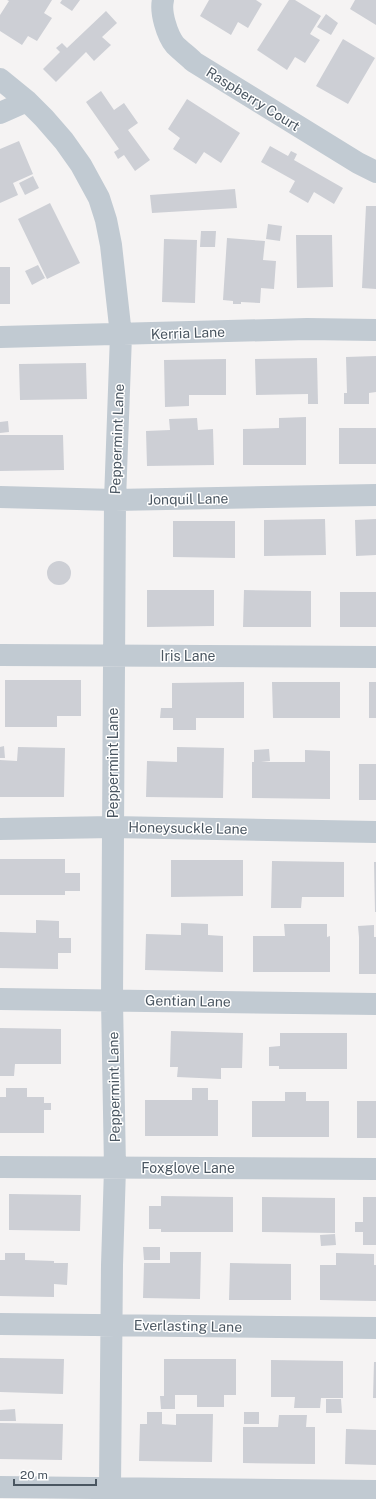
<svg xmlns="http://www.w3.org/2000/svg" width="376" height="1499" font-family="'Public Sans',sans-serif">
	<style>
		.building { fill: #cdcfd5 }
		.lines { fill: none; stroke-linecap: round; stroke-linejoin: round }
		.minor { stroke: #c1cad2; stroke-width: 22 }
		.labels { text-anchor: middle; stroke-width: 3; stroke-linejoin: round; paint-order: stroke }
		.street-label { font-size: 14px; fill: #4a5661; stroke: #fff }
	</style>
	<rect width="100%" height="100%" fill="#f5f3f3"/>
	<path class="building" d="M 7,0 L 52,0 L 44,13 L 52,18 L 37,41 L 28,36 L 22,45 L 0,31 L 0,15 L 9,1 Z
		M 62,0 L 80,0 L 72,11 L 60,3 Z
		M 209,0 L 256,0 L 262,4 L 248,28 L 238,22 L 231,35 L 200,16 Z
		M 289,0 L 295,0 L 321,16 L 310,34 L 320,40 L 305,63 L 295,57 L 287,70 L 257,50 Z
		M 355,0 L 376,0 L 376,25 L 350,9 Z
		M 106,11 L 117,23 L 102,37 L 111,45 L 94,61 L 86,52 L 56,82 L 43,69 L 60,52 L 56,48 L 62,43 L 67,48 Z
		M 326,14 L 338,23 L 331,35 L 317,27 Z
		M 343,39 L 375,58 L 348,104 L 316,86 Z
		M 101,91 L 114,110 L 124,103 L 138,123 L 128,130 L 150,160 L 135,171 L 124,155 L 118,159 L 114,152 L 119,149 L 86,102 Z
		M 187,99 L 240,133 L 221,163 L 204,152 L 196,164 L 173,149 L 180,138 L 168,129 Z
		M 19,141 L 33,174 L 13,183 L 18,195 L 0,203 L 0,149 Z
		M 270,146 L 288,156 L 291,151 L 297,154 L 294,160 L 343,188 L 334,204 L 314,192 L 308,203 L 289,192 L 295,181 L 261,162 Z
		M 33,176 L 39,188 L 25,195 L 19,183 Z
		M 235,189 L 237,208 L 152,213 L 150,195 Z
		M 50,203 L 80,263 L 47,279 L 18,219 Z
		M 366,206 L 376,206 L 376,289 L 362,288 Z
		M 268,224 L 282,226 L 280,241 L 266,239 Z
		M 201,231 L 216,231 L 215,247 L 200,247 Z
		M 296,235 L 332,235 L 333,287 L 297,288 Z
		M 227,238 L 265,241 L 263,260 L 276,261 L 274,289 L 261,288 L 260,303 L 241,302 L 241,304 L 233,304 L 233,301 L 223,300 Z
		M 164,239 L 197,240 L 195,303 L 162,302 Z
		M 38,265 L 45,278 L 32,285 L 25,271 Z
		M 0,267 L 10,267 L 10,304 L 0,304 Z
		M 376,356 L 376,392 L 369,393 L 369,404 L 344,404 L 344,393 L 347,393 L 346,357 Z
		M 317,358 L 318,404 L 308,404 L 308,394 L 256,395 L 255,359 Z
		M 226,359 L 226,395 L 189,395 L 189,406 L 165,407 L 164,360 Z
		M 86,363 L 87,399 L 20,400 L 19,364 Z
		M 306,417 L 306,465 L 243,465 L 243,429 L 279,428 L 279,418 Z
		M 197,418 L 198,430 L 213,429 L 214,465 L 147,466 L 146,431 L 170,430 L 169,419 Z
		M 8,421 L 9,432 L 0,433 L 0,422 Z
		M 339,428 L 376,428 L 376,464 L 339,464 Z
		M 0,435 L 63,435 L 64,470 L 0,471 Z
		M 325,519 L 326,555 L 264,556 L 264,520 Z
		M 376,519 L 376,555 L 356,556 L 355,520 Z
		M 173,521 L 235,521 L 235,558 L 173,557 Z
		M47 573a12 12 0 1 1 24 0a12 12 0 1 1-24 0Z
		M 147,590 L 214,590 L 214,626 L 147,627 Z
		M 244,590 L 311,591 L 311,627 L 243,627 Z
		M 340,592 L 376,592 L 376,627 L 340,627 Z
		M 5,680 L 81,680 L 81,716 L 57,716 L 57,727 L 5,727 Z
		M 244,682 L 244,718 L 196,718 L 196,730 L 173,730 L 173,718 L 160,718 L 161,708 L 172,708 L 172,683 Z
		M 272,682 L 340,682 L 340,718 L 273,718 Z
		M 369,682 L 376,682 L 376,718 L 369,718 Z
		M 4,746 L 5,758 L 0,758 L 0,747 Z
		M 18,747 L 65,748 L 64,797 L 0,797 L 0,760 L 17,761 Z
		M 177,747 L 224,748 L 223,798 L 146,797 L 147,761 L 177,762 Z
		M 269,749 L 270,761 L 261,762 L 305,762 L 305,750 L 330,751 L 330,799 L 252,798 L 252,762 L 254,762 L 254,750 Z
		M 359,764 L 376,764 L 376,800 L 359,800 Z
		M 0,859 L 65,859 L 65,873 L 80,873 L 80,891 L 65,891 L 65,895 L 0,895 Z
		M 171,860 L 243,860 L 243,896 L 171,897 Z
		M 272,861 L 344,862 L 344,897 L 302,897 L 301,908 L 271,908 Z
		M 374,862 L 376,862 L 376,912 L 375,912 Z
		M 36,920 L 59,921 L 59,938 L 71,938 L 71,953 L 58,953 L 58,969 L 0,968 L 0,932 L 36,933 Z
		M 181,923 L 208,924 L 208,935 L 223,936 L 223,972 L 145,970 L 146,934 L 181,935 Z
		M 284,924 L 327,924 L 327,937 L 330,936 L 330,972 L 253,972 L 253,936 L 285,936 Z
		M 374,925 L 374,937 L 366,937 L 376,937 L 376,974 L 359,974 L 359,937 L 358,926 Z
		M 0,1028 L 61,1029 L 61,1064 L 15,1064 L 14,1076 L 0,1076 Z
		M 171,1031 L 243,1033 L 242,1068 L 221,1068 L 221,1079 L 177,1077 L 178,1067 L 170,1067 Z
		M 280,1033 L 347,1033 L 347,1069 L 279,1069 L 279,1066 L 269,1066 L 269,1047 L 280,1046 Z
		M 6,1088 L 27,1088 L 27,1097 L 44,1097 L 44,1103 L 51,1103 L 51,1110 L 44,1110 L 44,1133 L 0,1133 L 0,1097 L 6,1097 Z
		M 192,1088 L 208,1088 L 208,1100 L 218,1100 L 218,1136 L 145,1136 L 145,1100 L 192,1100 Z
		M 285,1092 L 306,1092 L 306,1101 L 329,1101 L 329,1137 L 252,1137 L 252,1101 L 285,1101 Z
		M 357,1101 L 376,1101 L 376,1138 L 357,1138 Z
		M 9,1194 L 81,1195 L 80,1231 L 9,1230 Z
		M 161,1196 L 233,1197 L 233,1232 L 161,1232 L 161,1229 L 149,1229 L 149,1206 L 161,1206 Z
		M 262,1197 L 335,1198 L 335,1233 L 262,1232 Z
		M 363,1197 L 376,1197 L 376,1245 L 363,1245 L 363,1232 L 355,1232 L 355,1222 L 363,1222 Z
		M 335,1234 L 336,1245 L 321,1246 L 320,1235 Z
		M 143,1247 L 160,1247 L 160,1260 L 144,1260 Z
		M 170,1252 L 201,1252 L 200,1299 L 143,1298 L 144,1263 L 170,1263 Z
		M 5,1253 L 25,1253 L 25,1260 L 54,1261 L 54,1263 L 68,1263 L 67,1285 L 54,1284 L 54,1297 L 0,1296 L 0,1260 L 5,1260 Z
		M 336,1253 L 374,1254 L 374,1265 L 376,1265 L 376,1301 L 320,1300 L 320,1265 L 336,1265 Z
		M 230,1263 L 291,1264 L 291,1300 L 229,1300 Z
		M 0,1358 L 64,1359 L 63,1394 L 0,1392 Z
		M 164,1359 L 236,1359 L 236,1395 L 224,1395 L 224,1407 L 197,1407 L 197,1395 L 175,1395 L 175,1409 L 161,1409 L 160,1396 L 164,1396 Z
		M 271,1360 L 343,1361 L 343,1398 L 321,1398 L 320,1408 L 294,1408 L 295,1397 L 271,1397 Z
		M 374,1362 L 376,1362 L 376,1398 L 373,1398 Z
		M 326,1399 L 341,1399 L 342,1413 L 326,1413 Z
		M 15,1409 L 16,1421 L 0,1421 L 0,1410 Z
		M 147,1412 L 162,1412 L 162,1424 L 176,1425 L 176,1414 L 213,1414 L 212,1462 L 139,1461 L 140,1424 L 147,1424 Z
		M 244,1412 L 259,1412 L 259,1424 L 244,1424 Z
		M 279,1415 L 307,1415 L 306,1427 L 315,1427 L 315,1464 L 243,1463 L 243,1427 L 278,1427 Z
		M 0,1423 L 63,1424 L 62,1460 L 0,1459 Z
		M 346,1429 L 376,1430 L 376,1465 L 345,1464 Z"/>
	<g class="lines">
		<path class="minor" d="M 163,0 C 160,12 167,35 175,45 C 181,51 188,56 194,62 L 358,163 L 376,172
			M 0,79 L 27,101 L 44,118 L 64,141 L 81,165 L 99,198 L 106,220 L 111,245 L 121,335 L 115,500 L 112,1000 L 115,1168 L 112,1265 L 110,1487
			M 0,113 L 27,101
			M 0,337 L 307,329 L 376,330
			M 0,497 L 115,500 L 376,495
			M 0,655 L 376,657
			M 0,829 L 112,827 L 376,832
			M 0,999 L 376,1004
			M 0,1167 L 376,1169
			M 0,1324 L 376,1328
			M 0,1487 L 376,1491"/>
	</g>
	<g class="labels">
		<g class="street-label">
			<text transform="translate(253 99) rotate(32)" y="5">Raspberry Court</text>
			<text transform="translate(188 333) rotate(-2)" y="5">Kerria Lane</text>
			<text transform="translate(117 439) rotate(-88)" y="5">Peppermint Lane</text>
			<text transform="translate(188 499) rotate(-1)" y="5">Jonquil Lane</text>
			<text x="188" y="661">Iris Lane</text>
			<text transform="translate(113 763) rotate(-90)" y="5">Peppermint Lane</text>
			<text transform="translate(188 828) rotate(1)" y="5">Honeysuckle Lane</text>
			<text transform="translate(188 1001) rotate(1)" y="5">Gentian Lane</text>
			<text transform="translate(114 1087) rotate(-91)" y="5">Peppermint Lane</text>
			<text x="188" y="1173">Foxglove Lane</text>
			<text transform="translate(188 1326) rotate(1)" y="5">Everlasting Lane</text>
		</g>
	</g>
	<path d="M14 1479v6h82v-6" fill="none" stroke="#4a5661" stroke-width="2"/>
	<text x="20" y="1479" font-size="12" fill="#4a5661" stroke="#ffffff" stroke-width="3" paint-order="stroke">20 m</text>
</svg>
